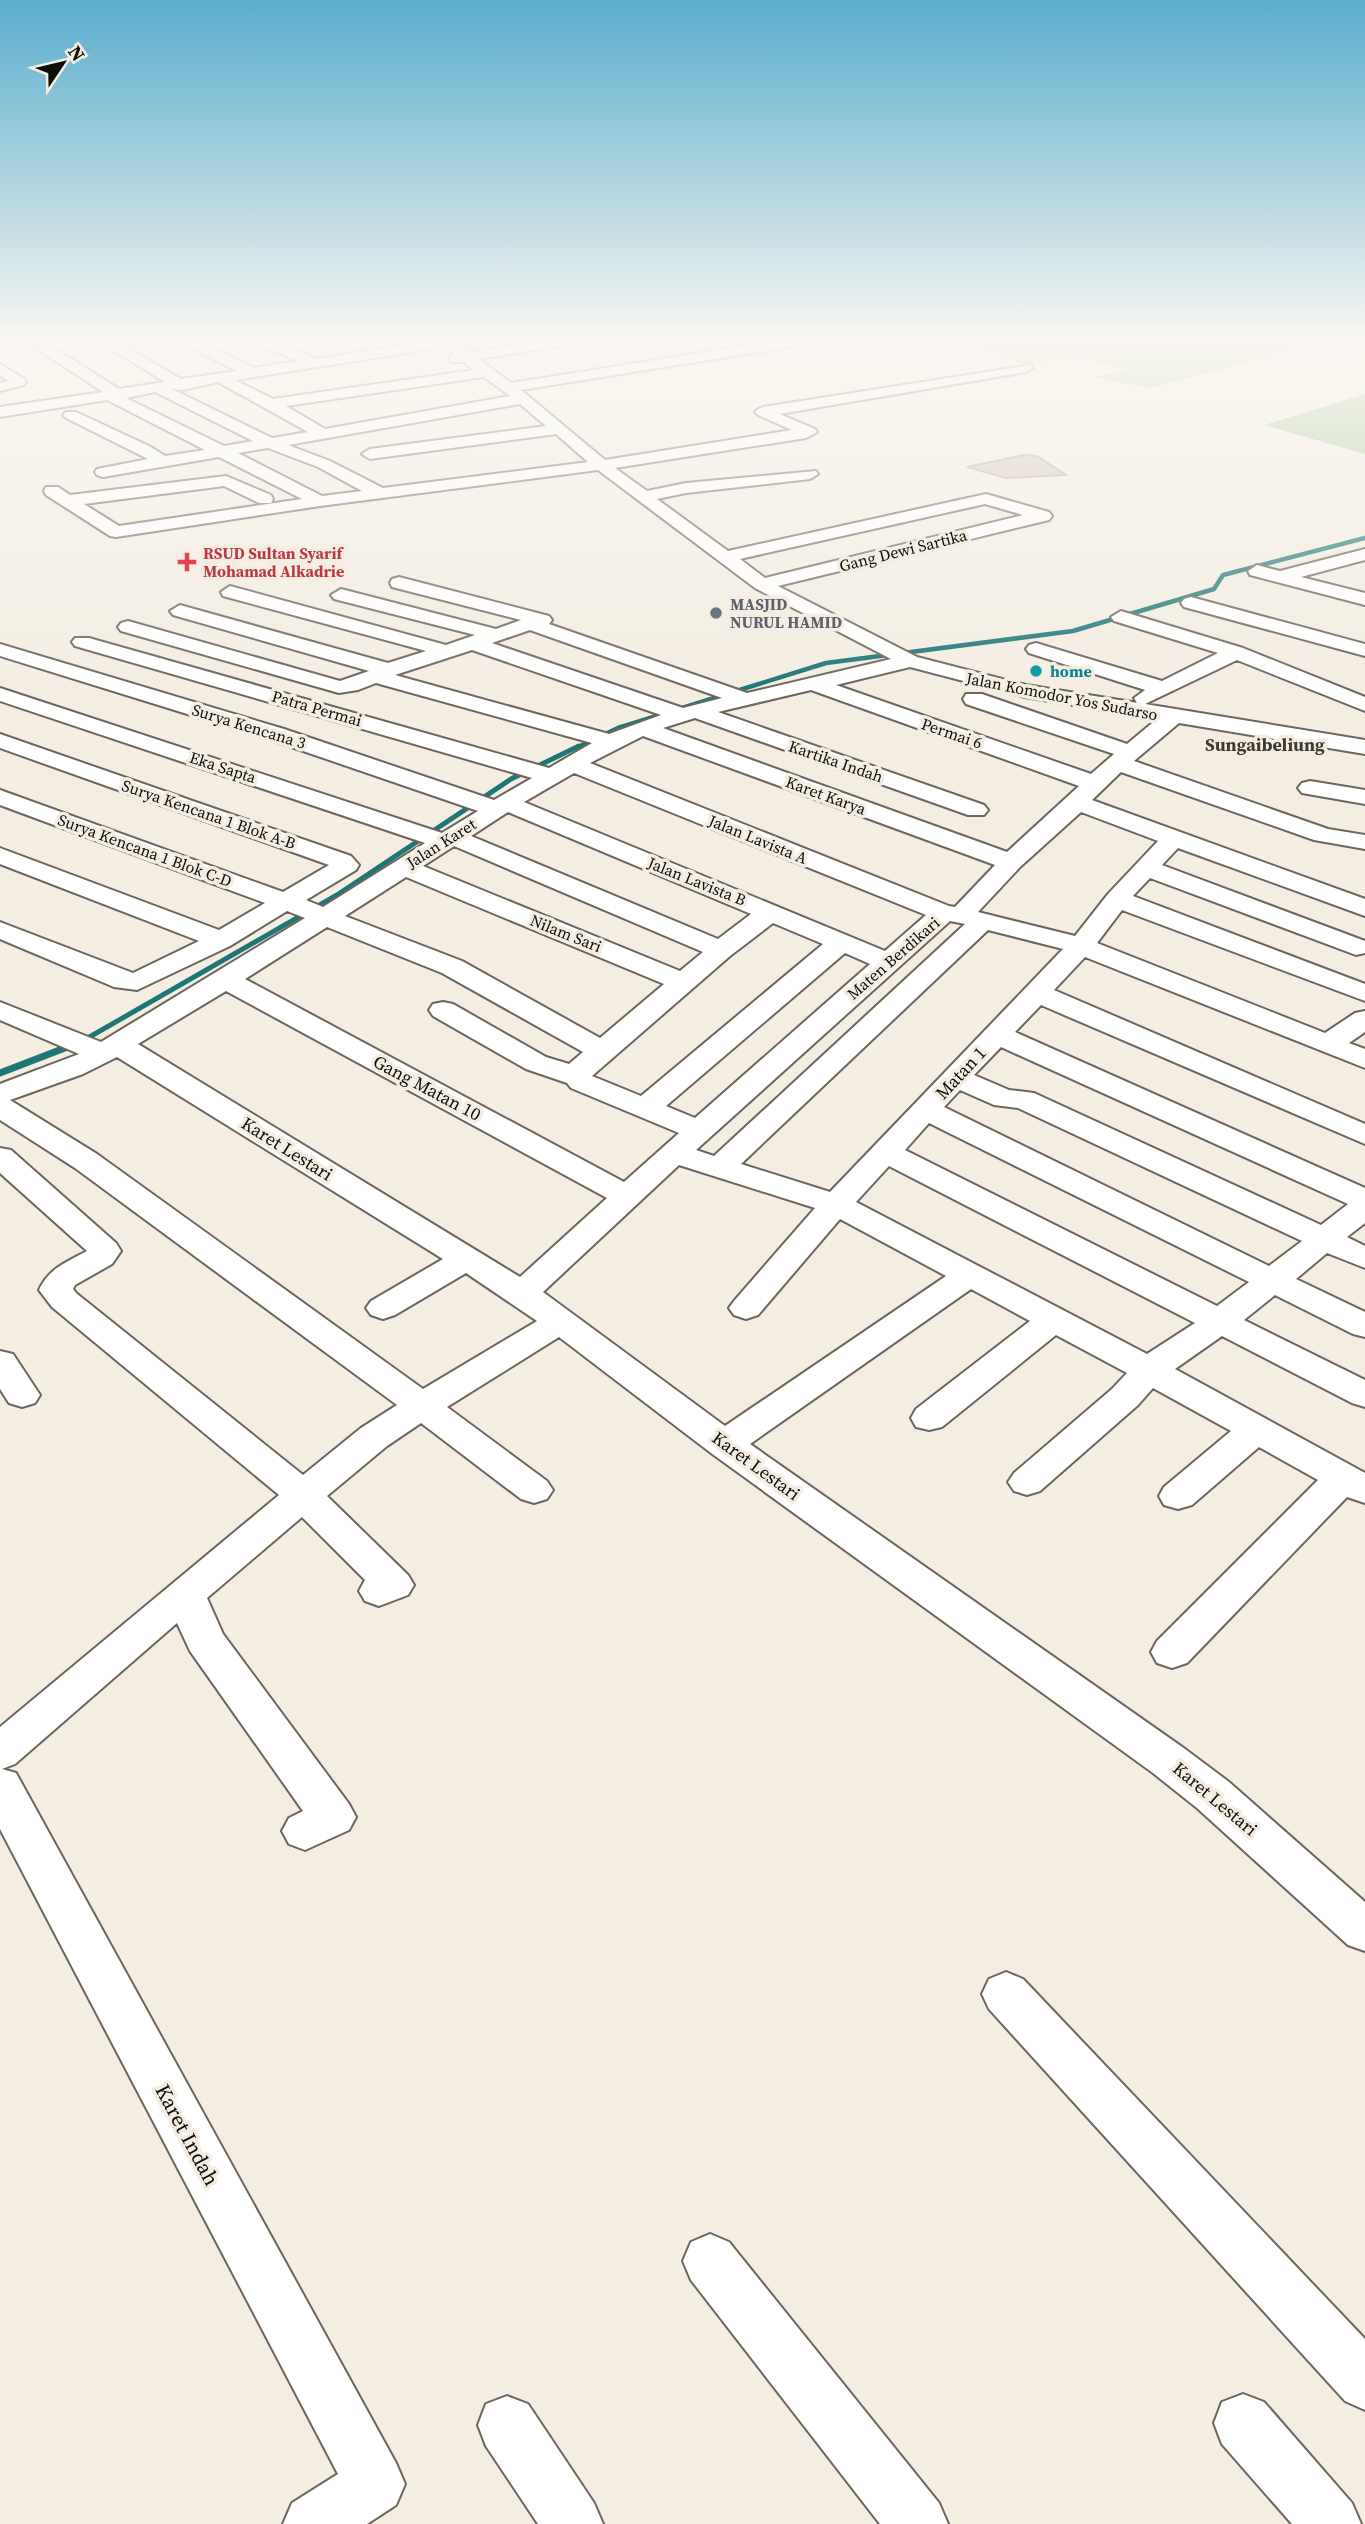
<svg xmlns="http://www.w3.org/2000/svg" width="1365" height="2524" font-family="'Source Serif 4',serif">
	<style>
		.green { fill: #a5c694 }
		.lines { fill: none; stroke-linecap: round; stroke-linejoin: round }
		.stream-far2 { stroke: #1f7676; stroke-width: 4.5 }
		.stream-far1 { stroke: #1f7676; stroke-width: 5 }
		.stream { stroke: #1f7676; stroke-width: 7 }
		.building { fill: #d1c4be; stroke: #b5a9a3; stroke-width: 2 }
		.minor-casing { stroke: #6c665d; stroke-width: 4 }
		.minor { fill: #fff; fill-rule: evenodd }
		.health-dot { fill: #e0444e; stroke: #f3ede2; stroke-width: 2.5 }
		.worship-dot { fill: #6b7280; stroke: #f3ede2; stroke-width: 2.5 }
		.culture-dot { fill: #0f9aa8; stroke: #f3ede2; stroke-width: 2.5 }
		.labels { text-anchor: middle; stroke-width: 7; stroke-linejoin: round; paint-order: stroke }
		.far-street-label { font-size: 16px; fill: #100e0a; stroke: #f3ede2 }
		.far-health-label { font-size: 16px; font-weight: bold; fill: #be3a42; stroke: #f3ede2; text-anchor: start }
		.far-worship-label { font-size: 16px; font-weight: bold; fill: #5b616d; stroke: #f3ede2; text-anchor: start }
		.far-culture-label { font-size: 16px; font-weight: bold; fill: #0d838f; stroke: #f3ede2; text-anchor: start }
		.far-quarter-label { font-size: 18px; font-weight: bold; fill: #3f3a31; stroke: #f3ede2 }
		.street-label { font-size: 18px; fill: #100e0a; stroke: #f3ede2 }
		.near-street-label { font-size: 21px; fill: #100e0a; stroke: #f3ede2 }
	</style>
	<rect width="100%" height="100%" fill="#f3ede2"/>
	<path class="green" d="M 945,338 L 1341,338 L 1150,388 L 1092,377 L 1130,370 L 1077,356 L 1024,365 Z
		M 1365,394 L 1365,454 L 1264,425 Z"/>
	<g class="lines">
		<path class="stream-far2" d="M 576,748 L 618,728 L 826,663 L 1073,631 L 1214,589 L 1223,575 L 1365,538"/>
		<path class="stream-far1" d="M 79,1043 L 337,895 L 511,779 L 579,746"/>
		<path class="stream" d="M 0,1073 L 83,1041"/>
	</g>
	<path class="building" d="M 1024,455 L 1037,456 L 1066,475 L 1006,478 L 967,467 Z"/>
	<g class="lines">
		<defs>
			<path id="minor" d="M 21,338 L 38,338 L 119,389 L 165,382 L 93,338 L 110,338 L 181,379 L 237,371 L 172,338 L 190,338 L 254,368 L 298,361 L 253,342 L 252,338 L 268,338 L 316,359 L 436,340 L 434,338 L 468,338 L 467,343 L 459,345 L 470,353 L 559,338 L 592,338 L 585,342 L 479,359 L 511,383 L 794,338 L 828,338 L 821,342 L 521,390 L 605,460 L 792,430 L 758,415 L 755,412 L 758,409 L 763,407 L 1031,365 L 1033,368 L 1026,372 L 780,414 L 815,429 L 817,432 L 806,438 L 615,468 L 647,491 L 686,483 L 816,471 L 818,474 L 810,479 L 686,493 L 657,499 L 728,551 L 986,494 L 1049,512 L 1052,516 L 1049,520 L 778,586 L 917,657 L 1026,685 L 1144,704 L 1137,703 L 1134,698 L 1145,690 L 1029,653 L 1026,649 L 1029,645 L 1036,643 L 1162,681 L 1218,653 L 1114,621 L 1111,617 L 1121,611 L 1243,648 L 1365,697 L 1365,711 L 1237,660 L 1145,704 L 1365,740 L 1365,754 L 1179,723 L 1134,761 L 1328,829 L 1365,835 L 1365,849 L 1314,840 L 1121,772 L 1092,800 L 1365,899 L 1365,916 L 1178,848 L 1162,865 L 1365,941 L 1365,953 L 1356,955 L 1150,878 L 1133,896 L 1365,984 L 1365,1001 L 1122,910 L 1097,943 L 1325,1033 L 1355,1013 L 1365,1011 L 1365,1032 L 1349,1043 L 1365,1049 L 1365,1068 L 1085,957 L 1054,990 L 1365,1124 L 1365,1144 L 1041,1005 L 1015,1032 L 1365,1188 L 1365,1223 L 1347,1237 L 1365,1246 L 1365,1268 L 1327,1253 L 1296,1279 L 1365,1312 L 1365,1337 L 1353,1334 L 1275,1295 L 1244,1320 L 1365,1380 L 1365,1407 L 1352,1403 L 1222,1336 L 1175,1369 L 1365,1473 L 1365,1503 L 1347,1497 L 1187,1663 L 1172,1668 L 1157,1663 L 1151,1652 L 1157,1641 L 1318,1480 L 1259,1447 L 1192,1505 L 1178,1509 L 1164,1505 L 1159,1496 L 1164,1487 L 1231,1431 L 1153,1388 L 1138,1405 L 1040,1491 L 1027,1495 L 1014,1491 L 1008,1482 L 1014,1473 L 1112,1389 L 1127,1373 L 1056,1335 L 942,1427 L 929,1430 L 916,1427 L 911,1418 L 916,1409 L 1030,1321 L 971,1289 L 750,1444 L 1185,1749 L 1229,1782 L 1365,1902 L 1365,1951 L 1348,1945 L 1197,1808 L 1153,1773 L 711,1453 L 559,1337 L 447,1407 L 547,1481 L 553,1490 L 547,1499 L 534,1503 L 521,1499 L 421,1423 L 387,1446 L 327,1496 L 408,1575 L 414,1585 L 408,1595 L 379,1606 L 365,1601 L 359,1591 L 365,1580 L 302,1517 L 207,1598 L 223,1634 L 349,1804 L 356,1817 L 349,1830 L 305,1850 L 289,1844 L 282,1831 L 289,1818 L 303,1811 L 190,1651 L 177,1623 L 15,1764 L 2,1769 L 16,1773 L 396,2463 L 405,2484 L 396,2505 L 367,2524 L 283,2524 L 292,2503 L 338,2474 L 0,1829 L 0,1727 L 279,1495 L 52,1307 L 39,1290 C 49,1268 67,1262 87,1251 L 0,1173 L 0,1148 L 11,1150 L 116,1243 L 121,1251 L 112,1264 L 75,1285 L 73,1289 L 76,1293 L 303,1475 L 361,1428 L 397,1405 L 75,1168 L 0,1120 L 0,1084 L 79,1054 L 0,1020 L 0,1002 L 101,1042 L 305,918 L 287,911 L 230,946 L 137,990 L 114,987 L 0,939 L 0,922 L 133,973 L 199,941 L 0,864 L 0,848 L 219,930 L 265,903 L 0,805 L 0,790 L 283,892 L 329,865 L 0,748 L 0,734 L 351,856 L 359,865 L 356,870 L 306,900 L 323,907 L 425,843 L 0,701 L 0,688 L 442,833 L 478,811 L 268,739 L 0,656 L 0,644 L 284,729 L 494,800 L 532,778 L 75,646 L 72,642 L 75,638 L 89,638 L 549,768 L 592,743 L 376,683 L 358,690 L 339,693 L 121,631 L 118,627 L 121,623 L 128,621 L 340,681 L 369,671 L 173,615 L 170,611 L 180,605 L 388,663 L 426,651 L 223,596 L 221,592 L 230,586 L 446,645 L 475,635 L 334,599 L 331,595 L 341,589 L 496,629 L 521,620 L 392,587 L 390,583 L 392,579 L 399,577 L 549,616 L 552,620 L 549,624 L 747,693 L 891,659 L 755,588 L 598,470 L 320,506 L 116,537 L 110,536 L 46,495 L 44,491 L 46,487 L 58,487 L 70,495 L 226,476 L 271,495 L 273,499 L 271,503 L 259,503 L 224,486 L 84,504 L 119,526 L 302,499 L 219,457 L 103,477 L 97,475 L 95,472 L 97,469 L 148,459 L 66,418 L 63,415 L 66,412 L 76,412 L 149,446 L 165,456 L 205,450 L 107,400 L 0,417 L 0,407 L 103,392 ZM 444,347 L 455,355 L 449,359 L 451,362 L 464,362 L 474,370 L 273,399 L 235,380 ZM 484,377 L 510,396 L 325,429 L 286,406 ZM 218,382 L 308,432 L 272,438 L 172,389 L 182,390 ZM 155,392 L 253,441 L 224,446 L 126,398 ZM 520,404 L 546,426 L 370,449 L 362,454 L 370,459 L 556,434 L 588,462 L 383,488 L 330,461 L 288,445 ZM 268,448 L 318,467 L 362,491 L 322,496 L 238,453 ZM 985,504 L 1023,515 L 765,578 L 740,559 ZM 530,630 L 722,698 L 683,708 L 492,643 ZM 472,650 L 661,715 L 609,734 L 395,675 ZM 910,667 L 1025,697 L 1157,719 L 1127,744 L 982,694 L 966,694 L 963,699 L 966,704 L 1114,754 L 1091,774 L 836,685 ZM 811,690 L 1079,786 L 1007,852 L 663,728 L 695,718 L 968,815 L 984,815 L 988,810 L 984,805 L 718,712 ZM 643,736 L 995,865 L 955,907 L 949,906 L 590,763 ZM 574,773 L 926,915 L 885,951 L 524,802 ZM 508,812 L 751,914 L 718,939 L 471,836 ZM 1081,812 L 1158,841 L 1108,894 L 1075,936 L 978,912 L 1020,867 ZM 454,846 L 703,952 L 680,971 L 423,866 ZM 406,877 L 664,984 L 600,1038 L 462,961 L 345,916 ZM 950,921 L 965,924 L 714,1156 L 696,1150 ZM 773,923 L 823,944 L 641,1096 L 592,1076 L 730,956 ZM 327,927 L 442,973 L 583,1052 L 569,1064 L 546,1057 L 453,1004 L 443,1002 L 433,1004 L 429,1010 L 433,1016 L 526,1069 L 567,1083 L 571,1088 L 679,1133 L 624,1182 L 245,979 ZM 988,930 L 1063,949 L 830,1192 L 741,1164 ZM 845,953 L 870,964 L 695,1118 L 666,1106 ZM 226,991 L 607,1198 L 520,1277 L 138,1044 ZM 1001,1047 L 1348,1204 L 1321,1225 L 1034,1093 L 1009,1090 L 974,1075 ZM 117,1057 L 443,1259 L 371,1301 L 366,1308 L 371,1315 L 383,1319 L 395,1315 L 466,1273 L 537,1321 L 423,1389 L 97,1154 L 10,1100 L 83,1074 ZM 960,1090 L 994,1105 L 1018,1108 L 1302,1241 L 1269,1266 L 944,1107 ZM 929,1123 L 1249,1282 L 1217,1306 L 905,1150 ZM 679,1165 L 815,1208 L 734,1301 L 729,1308 L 734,1315 L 746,1319 L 758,1315 L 840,1219 L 946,1276 L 725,1426 L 543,1292 ZM 889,1166 L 1195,1323 L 1147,1354 L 856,1202 Z
				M 0,364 L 24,379 L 26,382 L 24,385 L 0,391 L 0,383 L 8,381 L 0,375 Z
				M 1365,549 L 1365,560 L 1301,577 L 1365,593 L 1365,605 L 1250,575 L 1248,571 L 1257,565 L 1280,571 Z
				M 1191,597 L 1365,644 L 1365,656 L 1184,607 L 1181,603 L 1184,599 Z
				M 1310,781 L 1365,790 L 1365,804 L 1302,793 L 1298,788 L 1302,783 Z
				M 0,1351 L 13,1354 L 40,1395 L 35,1403 L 22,1407 L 9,1403 L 0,1389 Z
				M 1006,1972 L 1023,1979 L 1365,2339 L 1365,2410 L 1345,2401 L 989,2009 L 982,1994 L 989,1979 Z
				M 710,2234 L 729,2242 L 939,2503 L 948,2524 L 880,2524 L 691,2280 L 683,2261 L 691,2242 Z
				M 1243,2394 L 1264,2402 L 1352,2503 L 1361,2524 L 1292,2524 L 1222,2444 L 1214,2423 L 1222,2402 Z
				M 507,2396 L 528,2404 L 594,2503 L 603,2524 L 538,2524 L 486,2446 L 478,2425 L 486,2404 Z"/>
		</defs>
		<use href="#minor" class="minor-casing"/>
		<use href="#minor" class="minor"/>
	</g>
	<linearGradient id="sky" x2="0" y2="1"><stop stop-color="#5aadcd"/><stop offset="0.49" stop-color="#faf7f2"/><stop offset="1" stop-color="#faf7f2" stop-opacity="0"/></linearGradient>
	<rect width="1365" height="692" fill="url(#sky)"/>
	<path class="health-dot" d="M183.5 551.5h7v7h7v7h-7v7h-7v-7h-7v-7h7z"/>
	<circle class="worship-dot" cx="716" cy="613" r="7"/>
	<circle class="culture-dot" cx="1036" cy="671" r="7"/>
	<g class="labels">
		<g class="far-street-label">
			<text transform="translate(903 550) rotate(-14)" y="6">Gang Dewi Sartika</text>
			<text transform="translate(1062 696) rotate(11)" y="6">Jalan Komodor Yos Sudarso</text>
			<text transform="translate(317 708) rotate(16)" y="6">Patra Permai</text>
			<text transform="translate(249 726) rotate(17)" y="6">Surya Kencana 3</text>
			<text transform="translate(952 733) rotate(19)" y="6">Permai 6</text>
			<text transform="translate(836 761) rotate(19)" y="6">Kartika Indah</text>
			<text transform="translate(223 767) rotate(18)" y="6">Eka Sapta</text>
			<text transform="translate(826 795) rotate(20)" y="6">Karet Karya</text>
			<text transform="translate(209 814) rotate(19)" y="6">Surya Kencana 1 Blok A-B</text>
			<text transform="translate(758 839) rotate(22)" y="6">Jalan Lavista A</text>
			<text transform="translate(441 843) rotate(-32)" y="6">Jalan Karet</text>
			<text transform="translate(145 850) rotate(20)" y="6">Surya Kencana 1 Blok C-D</text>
			<text transform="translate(697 881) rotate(22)" y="6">Jalan Lavista B</text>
			<text transform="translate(566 933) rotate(22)" y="6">Nilam Sari</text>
			<text transform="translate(893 958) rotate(-41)" y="6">Maten Berdikari</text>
		</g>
		<g class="far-health-label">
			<text x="203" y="559">RSUD Sultan Syarif<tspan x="203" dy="18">Mohamad Alkadrie</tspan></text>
		</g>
		<g class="far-worship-label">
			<text x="730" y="610">MASJID<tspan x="730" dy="18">NURUL HAMID</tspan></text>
		</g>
		<g class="far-culture-label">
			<text x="1050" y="677">home</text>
		</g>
		<g class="far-quarter-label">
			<text x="1265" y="751">Sungaibeliung</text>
		</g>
		<g class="street-label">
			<text transform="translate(961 1073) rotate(-47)" y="6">Matan 1</text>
			<text transform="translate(427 1088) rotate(28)" y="6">Gang Matan 10</text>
			<text transform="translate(287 1149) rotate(32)" y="6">Karet Lestari</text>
			<text transform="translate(756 1466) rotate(36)" y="6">Karet Lestari</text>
			<text transform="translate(1215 1799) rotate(40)" y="6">Karet Lestari</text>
		</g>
		<g class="near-street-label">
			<text transform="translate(187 2135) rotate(62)" y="7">Karet Indah</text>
		</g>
	</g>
	<g transform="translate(63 63) rotate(55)" stroke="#f3ede2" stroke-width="5" paint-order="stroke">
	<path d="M0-5L12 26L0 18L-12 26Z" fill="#100e0a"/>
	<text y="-10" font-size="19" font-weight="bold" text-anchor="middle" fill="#100e0a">N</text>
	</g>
</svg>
